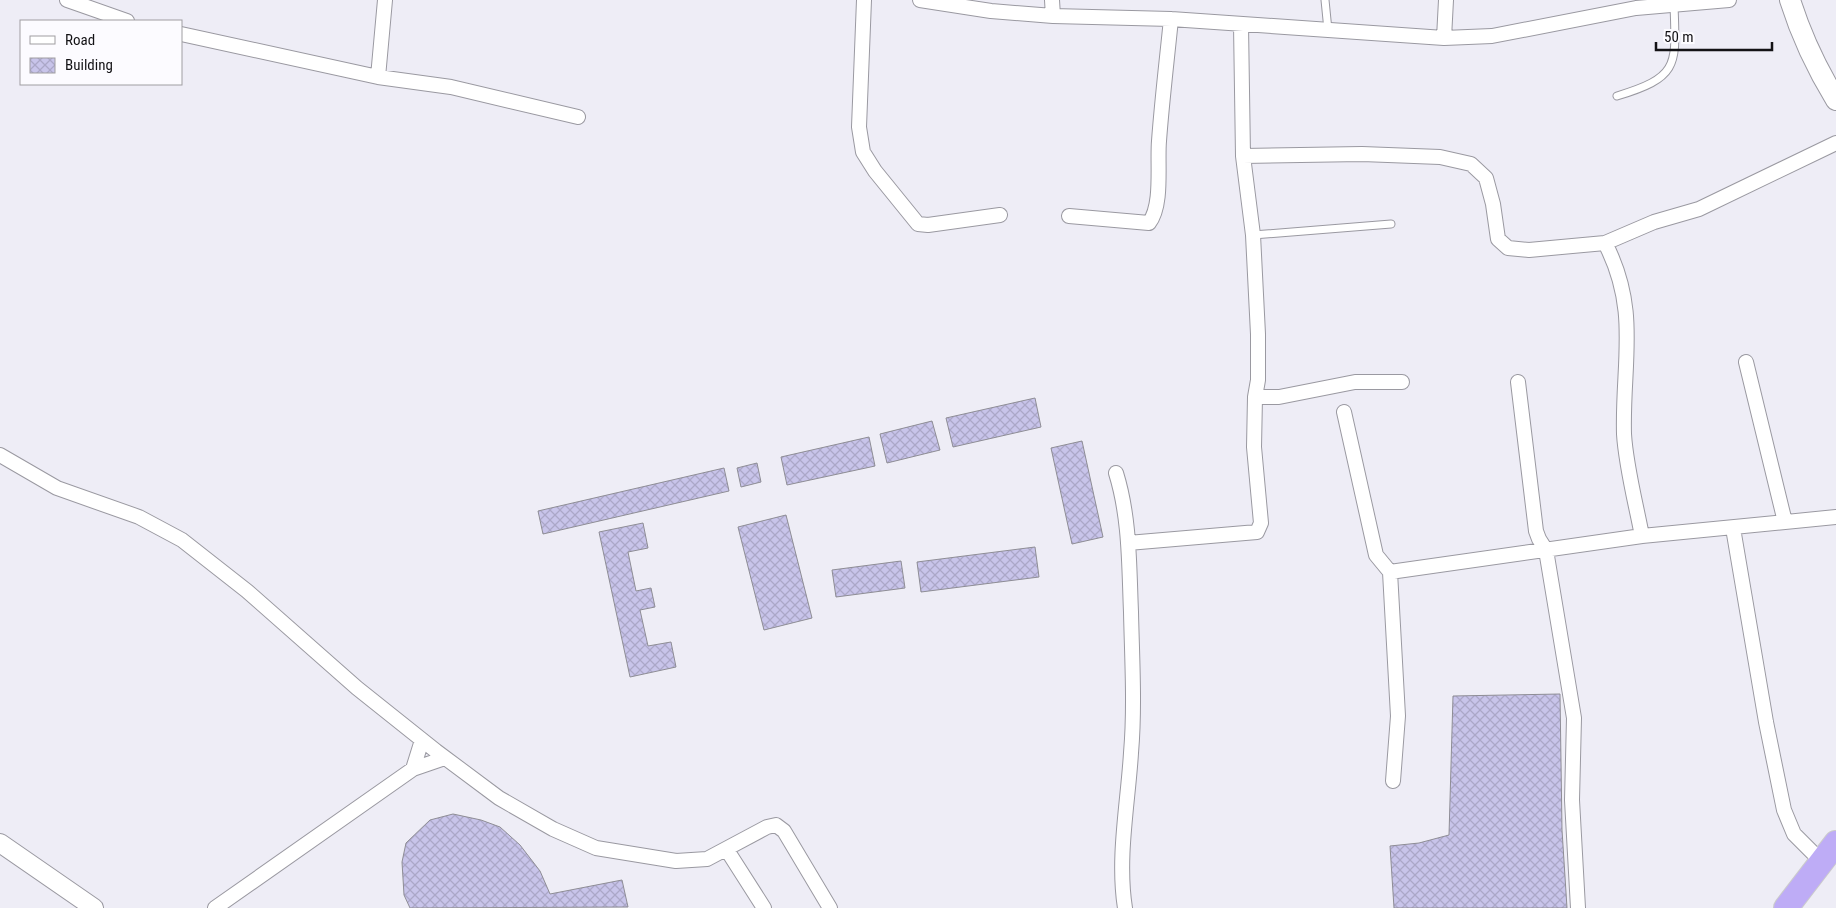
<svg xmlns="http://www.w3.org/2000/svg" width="1836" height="908" font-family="'Roboto Condensed',sans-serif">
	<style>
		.building { fill: url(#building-cross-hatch); stroke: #8e8d95 }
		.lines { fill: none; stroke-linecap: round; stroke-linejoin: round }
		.service-casing { stroke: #9a99a1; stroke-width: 9 }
		.minor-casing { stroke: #9a99a1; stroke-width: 16 }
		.tertiary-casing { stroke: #9a99a1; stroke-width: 20 }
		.secondary-casing { stroke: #9a99a1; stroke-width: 22 }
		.trunk-casing { stroke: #cbcbcc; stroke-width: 26 }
		.service { stroke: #fff; stroke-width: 7 }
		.minor { stroke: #fff; stroke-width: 14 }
		.tertiary { stroke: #fff; stroke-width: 18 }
		.secondary { stroke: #fff; stroke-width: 20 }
		.trunk { stroke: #beacf6; stroke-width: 24 }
	</style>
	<defs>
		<pattern id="building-cross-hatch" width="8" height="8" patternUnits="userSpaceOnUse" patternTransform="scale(1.25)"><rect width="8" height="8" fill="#c8c4ea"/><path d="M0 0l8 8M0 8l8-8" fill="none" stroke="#aba7c8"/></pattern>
	</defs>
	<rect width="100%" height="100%" fill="#eeedf6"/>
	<path class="building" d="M 1035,398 L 1041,427 L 953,447 L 946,418 Z
		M 932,421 L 940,450 L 887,463 L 880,434 Z
		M 869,437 L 875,466 L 787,485 L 781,457 Z
		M 1082,441 L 1103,537 L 1072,544 L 1051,448 Z
		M 757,463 L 761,482 L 741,487 L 737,468 Z
		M 724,468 L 729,491 L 543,534 L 538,511 Z
		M 786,515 L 812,618 L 764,630 L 738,527 Z
		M 643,523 L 648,548 L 628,552 L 636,591 L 651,588 L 655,607 L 640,610 L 648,646 L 671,642 L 676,667 L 630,677 L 599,532 Z
		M 1035,547 L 1039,577 L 921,592 L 917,562 Z
		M 901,561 L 905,588 L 836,597 L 832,570 Z
		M 1560,694 L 1562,830 L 1567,908 L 1394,908 L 1390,846 L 1419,843 L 1449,835 L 1453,696 Z
		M 453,814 L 481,820 L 500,827 L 520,845 L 540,871 L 550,894 L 622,880 L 628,907 L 410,908 L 404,895 L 402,862 L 406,843 L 430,820 Z"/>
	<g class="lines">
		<defs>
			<path id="service" d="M 1325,0 L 1328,30
				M 1617,96 C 1680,77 1676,65 1674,5
				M 1253,235 L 1391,224"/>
			<path id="minor" d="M 67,0 L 127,21
				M 864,0 L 859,127 L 863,152 L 875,171 L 918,224 L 928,225 L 1000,215
				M 920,0 L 991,11 L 1053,16 L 1171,19 L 1444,38 L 1492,36 L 1636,8 L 1729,0
				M 1052,0 L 1053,16
				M 1241,25 L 1243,156 L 1253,235 L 1258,334 L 1258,380 L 1255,397 L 1279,397 L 1355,382 L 1402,382
				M 181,34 L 378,77 L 451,87 L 578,117
				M 1444,38 L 1446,0
				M 378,77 L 385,0
				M 1243,156 L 1362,154 L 1440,157 L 1471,164 L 1486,178 L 1493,204 L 1498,239 L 1508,248 L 1529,250 L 1605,243 L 1654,222 L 1699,209 L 1836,143
				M 1069,216 L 1149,223 C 1163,205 1157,164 1159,141 C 1162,100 1167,59 1171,19
				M 1605,243 C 1640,310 1622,363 1624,434 C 1626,467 1636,504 1642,536
				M 1746,362 L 1785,522
				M 1518,382 L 1536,531 L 1539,539 L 1546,550 L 1574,718 L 1572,800 L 1578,908
				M 1344,412 L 1376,555 L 1390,572 L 1398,716 L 1393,781
				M 0,455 L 57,488 L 139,517 L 182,540 L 247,591 L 357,688 L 436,751 L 499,798 L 553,829 L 596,848 L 676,861 L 707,859 L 767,827 L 776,825 L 784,831 L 830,908
				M 1116,473 C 1130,518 1129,566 1131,612 C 1132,659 1135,706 1131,753 C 1128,803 1117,858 1125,908
				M 1733,528 L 1766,722 L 1784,810 L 1794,834 L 1822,862
				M 1128,543 L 1257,532 L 1261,523 L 1254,447 L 1255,397
				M 1390,572 L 1642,536 L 1836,517
				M 413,769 L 422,740
				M 727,850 L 764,908
				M 215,908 L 413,769 L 445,758"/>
			<path id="tertiary" d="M 0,843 L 94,908"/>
			<path id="secondary" d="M 1790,0 C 1801,35 1817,69 1836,100"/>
			<path id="trunk" d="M 1786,908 L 1836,843"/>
		</defs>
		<use href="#service" class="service-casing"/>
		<use href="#minor" class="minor-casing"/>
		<use href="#tertiary" class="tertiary-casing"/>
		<use href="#secondary" class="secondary-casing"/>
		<use href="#trunk" class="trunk-casing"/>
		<use href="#service" class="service"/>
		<use href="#minor" class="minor"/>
		<use href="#tertiary" class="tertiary"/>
		<use href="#secondary" class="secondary"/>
		<use href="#trunk" class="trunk"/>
	</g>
	<rect x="20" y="20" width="162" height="65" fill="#fcfbff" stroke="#9f9ea1"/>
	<rect x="30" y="36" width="25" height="8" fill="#ffffff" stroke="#9f9ea1"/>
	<text x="65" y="45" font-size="15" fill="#131215">Road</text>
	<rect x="30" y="58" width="25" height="15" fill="url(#building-cross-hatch)" stroke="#9f9ea1"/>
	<text x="65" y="70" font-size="15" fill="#131215">Building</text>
	<path d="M1656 42v8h116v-8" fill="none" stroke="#131215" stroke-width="2.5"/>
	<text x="1664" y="42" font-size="15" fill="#131215" stroke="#fcfbff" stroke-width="4" paint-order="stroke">50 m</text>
</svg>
